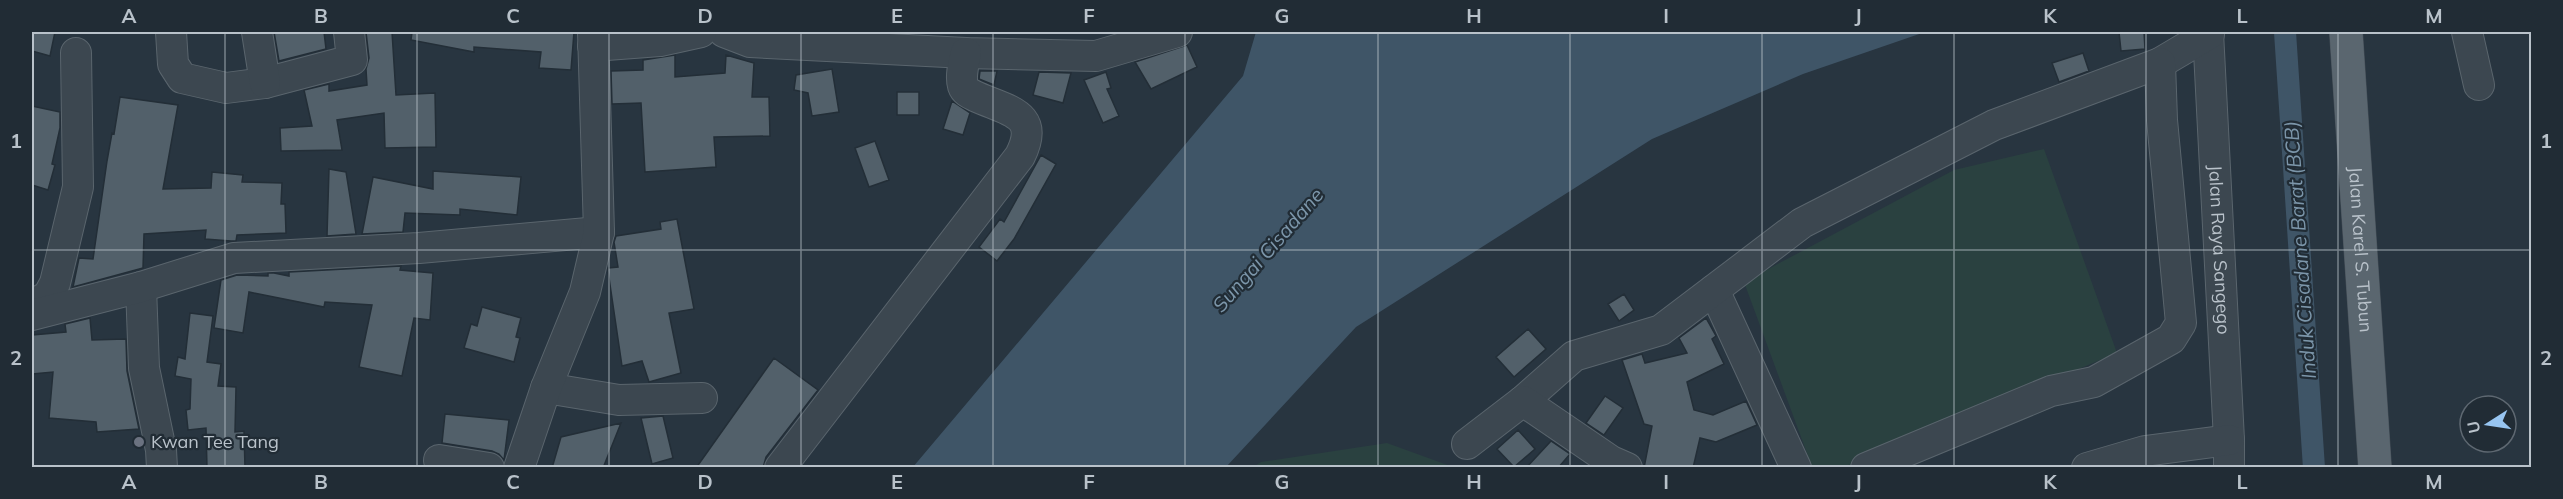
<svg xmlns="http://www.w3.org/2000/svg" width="2563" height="499" font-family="Mulish,sans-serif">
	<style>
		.green { fill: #2a4140 }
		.water { fill: #3f5567 }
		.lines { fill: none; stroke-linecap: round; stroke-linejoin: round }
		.canal { stroke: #3f5567; stroke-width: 22 }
		.building { fill: #52606a; stroke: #232e37; stroke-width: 1.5 }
		.minor-casing { stroke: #5a656d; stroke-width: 32 }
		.major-casing { stroke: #465059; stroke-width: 34 }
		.minor { stroke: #3c4750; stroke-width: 30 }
		.major { stroke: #5a666f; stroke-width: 33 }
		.grid { fill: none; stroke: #b9c2ca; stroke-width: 1.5; stroke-opacity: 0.55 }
		.worship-dot { fill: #6b7280; stroke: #212c35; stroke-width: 2 }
		.labels { text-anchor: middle; stroke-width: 4.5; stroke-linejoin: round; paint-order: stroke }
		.street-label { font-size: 18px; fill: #b9c2ca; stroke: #212c35 }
		.poi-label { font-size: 18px; fill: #b9c2ca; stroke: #212c35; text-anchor: start }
		.water-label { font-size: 20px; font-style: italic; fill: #7c96aa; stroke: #212c35 }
		.neatline { fill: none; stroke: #b9c2ca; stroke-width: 2 }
		.grid-label { font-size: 20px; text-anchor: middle; font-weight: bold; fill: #b9c2ca }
	</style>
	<rect width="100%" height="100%" fill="#283540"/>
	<path class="green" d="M 2044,149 L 2117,353 L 1844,467 L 1812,467 L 1744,282 L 1954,170 Z
		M 1387,443 L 1453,467 L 1253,467 L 1261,462 Z"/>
	<path class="water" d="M 1256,32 L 1925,32 L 1803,74 L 1652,139 L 1356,327 L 1226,467 L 913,467 L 1243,76 Z"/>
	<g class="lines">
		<path class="canal" d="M 2285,32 L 2314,468"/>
	</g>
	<path class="building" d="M 32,32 L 55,32 L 50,56 L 32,51 Z
		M 274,32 L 324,32 L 326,49 L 279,61 Z
		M 366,32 L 392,32 L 396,95 L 435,93 L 436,147 L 385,148 L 384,113 L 337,120 L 342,150 L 281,151 L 280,128 L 312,126 L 304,90 L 329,84 L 329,91 L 367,85 L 366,69 L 369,58 Z
		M 412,32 L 574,32 L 571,70 L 539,68 L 541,52 L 474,47 L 474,52 L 411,40 Z
		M 2119,32 L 2144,32 L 2145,49 L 2121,51 Z
		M 1187,45 L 1197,67 L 1151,89 L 1135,62 Z
		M 2083,53 L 2089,71 L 2059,82 L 2052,63 Z
		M 675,55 L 675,77 L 725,73 L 726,55 L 754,63 L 752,97 L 769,97 L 770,136 L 714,137 L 716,167 L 645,172 L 641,103 L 612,104 L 611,71 L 643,70 L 643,60 Z
		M 832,69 L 839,112 L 812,116 L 808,93 L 794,90 L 796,75 Z
		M 980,71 L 997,71 L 994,85 L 979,79 Z
		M 1039,72 L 1071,73 L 1063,103 L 1033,95 Z
		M 1106,72 L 1111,88 L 1107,89 L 1119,116 L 1103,123 L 1084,80 Z
		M 897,92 L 919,92 L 919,115 L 897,115 Z
		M 120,97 L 178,105 L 163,189 L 211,188 L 212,172 L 243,175 L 242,182 L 282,183 L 281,204 L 285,204 L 286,233 L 237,235 L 236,241 L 231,241 L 205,239 L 206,230 L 144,234 L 143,268 L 73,287 L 79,258 L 93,259 L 107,161 L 112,133 L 114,134 Z
		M 952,101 L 970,113 L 963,135 L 943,129 Z
		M 32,106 L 60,112 L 60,128 L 52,164 L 55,165 L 48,190 L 32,185 Z
		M 875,141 L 889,180 L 869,187 L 855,148 Z
		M 1041,155 L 1056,164 L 1014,239 L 997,261 L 979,247 L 1000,219 L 1004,222 Z
		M 329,169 L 346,172 L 356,234 L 327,236 Z
		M 433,171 L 521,177 L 517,215 L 460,209 L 460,215 L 405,213 L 403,232 L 362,234 L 373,177 L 433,189 Z
		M 677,219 L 694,309 L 669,313 L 681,373 L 649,382 L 642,361 L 622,366 L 608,271 L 608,268 L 618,267 L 614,242 L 616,236 L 661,229 L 660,222 Z
		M 401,266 L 400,270 L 433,273 L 430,320 L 414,318 L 402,376 L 359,367 L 372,305 L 325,302 L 324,307 L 249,292 L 243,333 L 214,328 L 221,280 L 237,275 L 268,276 L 268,273 L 274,273 L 289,276 L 289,272 Z
		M 1624,294 L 1634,310 L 1619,321 L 1608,304 Z
		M 482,307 L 521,318 L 516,337 L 520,338 L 514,362 L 464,348 L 471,324 L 477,326 Z
		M 190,313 L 213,316 L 207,362 L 221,364 L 218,386 L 236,387 L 235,432 L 244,431 L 245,468 L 207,468 L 206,428 L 188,430 L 186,410 L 190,409 L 191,379 L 175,376 L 178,357 L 185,359 Z
		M 90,318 L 92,340 L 126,339 L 127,371 L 139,429 L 97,432 L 96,422 L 49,418 L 53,372 L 32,374 L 32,335 L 66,332 L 65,324 Z
		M 1706,318 L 1716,336 L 1712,339 L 1724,364 L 1687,382 L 1694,410 L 1713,415 L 1746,401 L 1757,425 L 1716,442 L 1700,438 L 1693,468 L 1644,468 L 1652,426 L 1644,424 L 1622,360 L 1642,354 L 1645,363 L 1687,353 L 1679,338 Z
		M 1528,329 L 1546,349 L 1514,377 L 1496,357 Z
		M 774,358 L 818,390 L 766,457 L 763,468 L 696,468 Z
		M 1605,396 L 1623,408 L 1604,435 L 1586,423 Z
		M 445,414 L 509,420 L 504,460 L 499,454 L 492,451 L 442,443 Z
		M 663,416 L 673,458 L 652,464 L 641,418 Z
		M 621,423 L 603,468 L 552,468 L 561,437 Z
		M 1518,430 L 1535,449 L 1514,467 L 1497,449 Z
		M 1551,441 L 1570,454 L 1558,468 L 1526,468 Z"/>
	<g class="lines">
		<defs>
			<g id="minor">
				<path d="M 171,32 L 173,64 L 182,78 L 226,88 L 265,83 L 352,60 L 349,32"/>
				<path d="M 257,32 L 265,83"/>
				<path d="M 724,32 L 750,42 L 966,53 L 1096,56 L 1177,32"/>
				<path id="s1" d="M 2208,32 L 2229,440 L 2229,468"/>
				<path d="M 2467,32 L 2479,85"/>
				<path d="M 593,46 L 660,41 L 701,32"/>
				<path d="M 141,287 L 144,368 L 161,450 L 162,468"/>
				<path d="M 1714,290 L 1796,468"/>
				<path d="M 32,305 L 48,296 L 55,283 L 78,187 L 76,53"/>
				<path d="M 32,315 L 141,287 L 234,258 L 419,248 L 599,232"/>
				<path d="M 546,388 L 619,400 L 702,398"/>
				<path d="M 1523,401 L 1574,356 L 1661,330 L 1802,223 L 1994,125 L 2160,63 L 2209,34"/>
				<path d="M 1467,444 L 1523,401 L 1611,461 L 1627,468"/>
				<path d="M 439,460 L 489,468"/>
				<path d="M 519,468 L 546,388 L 585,292 L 599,232 L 593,32"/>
				<path d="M 780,468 L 1020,156 C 1041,114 1009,111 977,97 C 971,94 965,92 963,86 C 960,76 964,62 966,53"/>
				<path d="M 1866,468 L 2051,391 L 2094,382 L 2171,339 L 2181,323 L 2162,120 L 2160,63"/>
				<path d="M 2087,468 L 2145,451 L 2229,440"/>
			</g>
			<g id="major">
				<path id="s2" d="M 2346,32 L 2375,468"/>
			</g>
		</defs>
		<use href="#minor" class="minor-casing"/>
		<use href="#major" class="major-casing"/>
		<use href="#minor" class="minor"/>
		<use href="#major" class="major"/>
	</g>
	<path class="grid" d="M 225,32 L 225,468M 417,32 L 417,468M 609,32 L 609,468M 801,32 L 801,468M 993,32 L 993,468M 1185,32 L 1185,468M 1378,32 L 1378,468M 1570,32 L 1570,468M 1762,32 L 1762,468M 1954,32 L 1954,468M 2146,32 L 2146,468M 2338,32 L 2338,468M 32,250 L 2532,250"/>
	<circle class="worship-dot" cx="139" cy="442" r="6"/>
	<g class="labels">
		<g class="street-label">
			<text dy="6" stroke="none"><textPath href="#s1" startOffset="218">Jalan Raya Sangego</textPath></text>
			<text dy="6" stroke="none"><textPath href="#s2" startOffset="218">Jalan Karel S. Tubun</textPath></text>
		</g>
		<g class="poi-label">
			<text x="151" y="448">Kwan Tee Tang</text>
		</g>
		<g class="water-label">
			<text transform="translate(1268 250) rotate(-49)" y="7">Sungai Cisadane</text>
			<text transform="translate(2300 250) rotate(-94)" y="7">Induk Cisadane Barat (BCB)</text>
		</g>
	</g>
	<rect width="2563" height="499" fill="none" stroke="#212c35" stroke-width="66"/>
	<g transform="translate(2488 424) rotate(258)"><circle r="28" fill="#212c35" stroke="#5e6871" stroke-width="1.5"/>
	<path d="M0-4.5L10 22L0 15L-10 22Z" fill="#97c5f1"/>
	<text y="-9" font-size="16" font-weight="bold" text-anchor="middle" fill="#b9c2ca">U</text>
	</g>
	<rect x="33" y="33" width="2497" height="433" class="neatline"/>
	<g class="grid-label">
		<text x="129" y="23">A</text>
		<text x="321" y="23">B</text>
		<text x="513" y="23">C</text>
		<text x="705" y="23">D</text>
		<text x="897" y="23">E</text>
		<text x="1089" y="23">F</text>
		<text x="1282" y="23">G</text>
		<text x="1474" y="23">H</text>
		<text x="1666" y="23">I</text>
		<text x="1858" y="23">J</text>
		<text x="2050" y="23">K</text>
		<text x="2242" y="23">L</text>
		<text x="2434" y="23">M</text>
		<text x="16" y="148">1</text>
		<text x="2546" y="148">1</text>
		<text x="16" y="365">2</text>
		<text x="2546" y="365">2</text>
		<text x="129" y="489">A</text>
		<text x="321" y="489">B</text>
		<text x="513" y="489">C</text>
		<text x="705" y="489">D</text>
		<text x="897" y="489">E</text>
		<text x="1089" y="489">F</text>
		<text x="1282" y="489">G</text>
		<text x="1474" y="489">H</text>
		<text x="1666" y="489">I</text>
		<text x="1858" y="489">J</text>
		<text x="2050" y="489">K</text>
		<text x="2242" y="489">L</text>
		<text x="2434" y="489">M</text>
	</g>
</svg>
